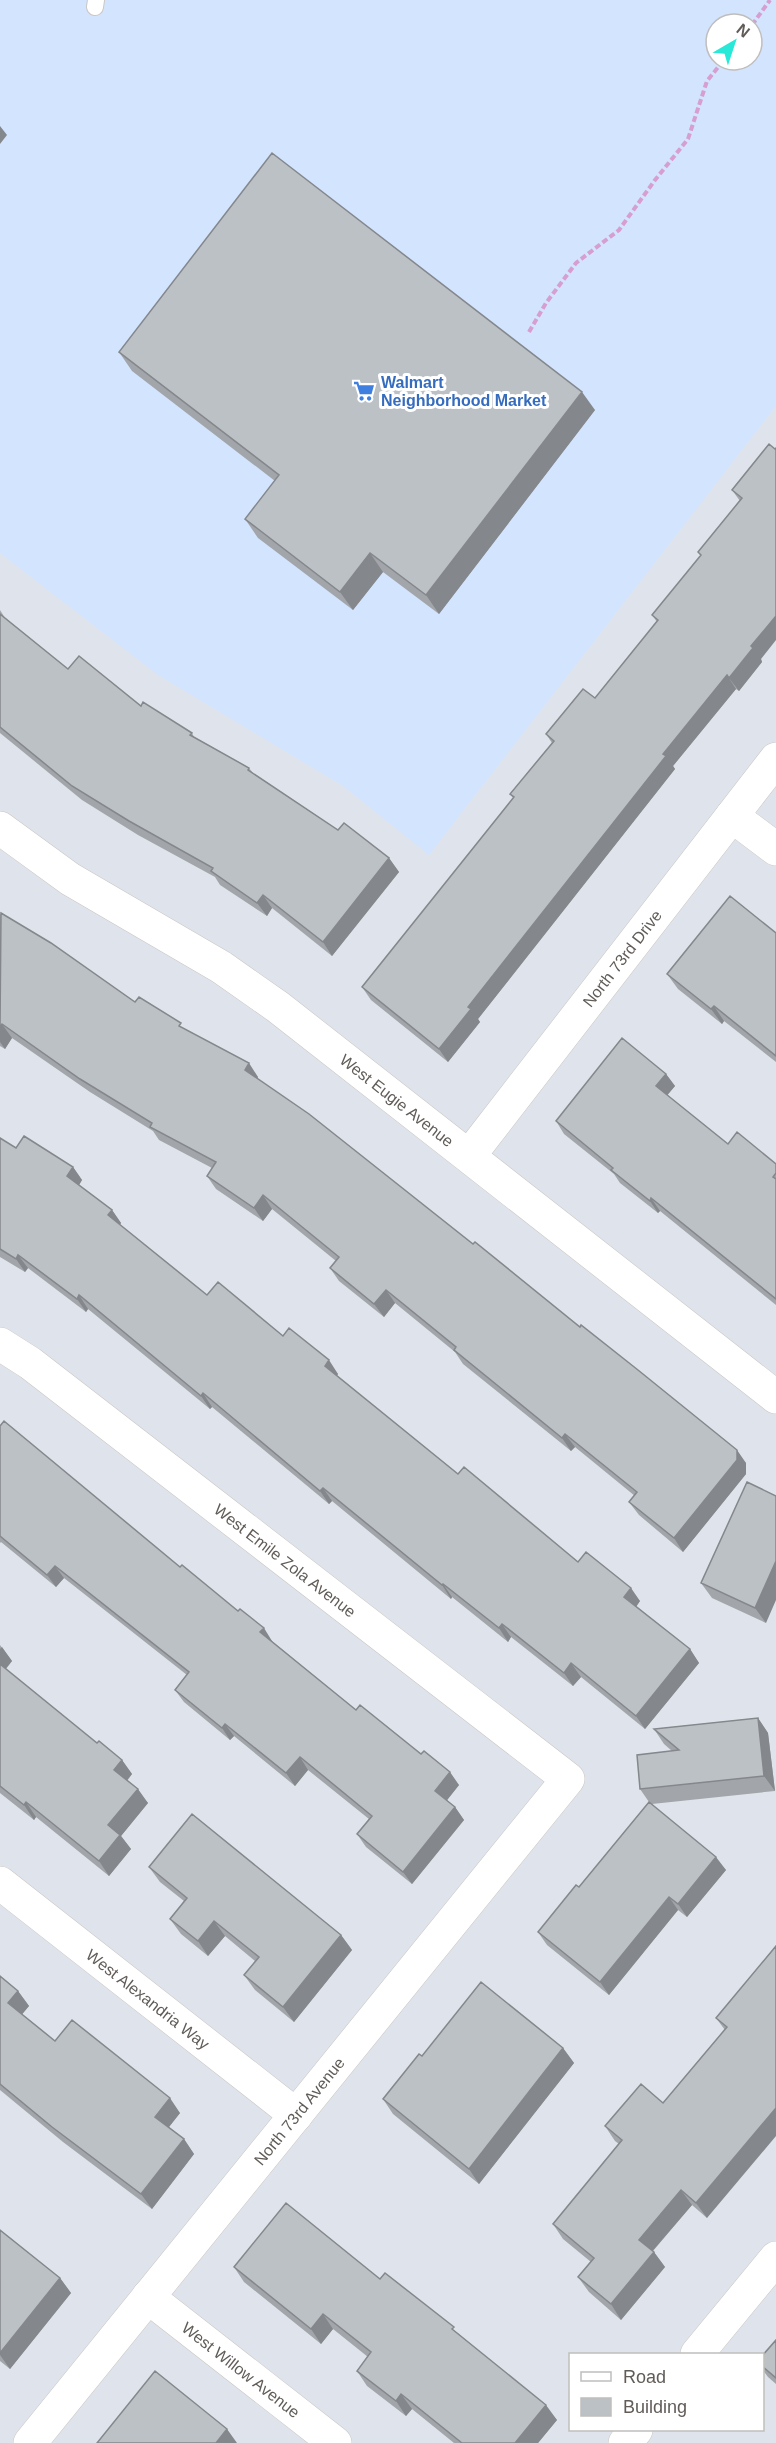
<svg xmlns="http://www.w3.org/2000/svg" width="776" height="2443" font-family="Helvetica,sans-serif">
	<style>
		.commercial { fill: #d3e4fe; fill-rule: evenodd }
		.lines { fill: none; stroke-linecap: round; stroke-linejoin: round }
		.service-casing { stroke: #cbc7c3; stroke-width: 18 }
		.minor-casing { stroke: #cbc7c3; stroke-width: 34 }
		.path { stroke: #d69ed1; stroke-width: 4; stroke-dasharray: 6 3; stroke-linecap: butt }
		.service { stroke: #fff; stroke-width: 16 }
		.minor { stroke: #fff; stroke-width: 33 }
		.wall { fill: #a2a6aa }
		.shaded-wall { fill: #84878b }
		.building { fill: #bcc1c6; stroke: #84878b; stroke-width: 1.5 }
		.labels { text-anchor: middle; stroke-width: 6; stroke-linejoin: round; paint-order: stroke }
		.shop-label { font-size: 16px; font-weight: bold; fill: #366cbe; stroke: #fff; text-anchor: start }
		.street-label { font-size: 16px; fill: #615c58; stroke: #fff }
	</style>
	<rect width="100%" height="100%" fill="#dfe4ec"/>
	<path class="commercial" d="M 0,0 L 776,0 L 776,406 L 429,855 L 343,786 L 158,675 L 0,553 ZM 716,24 L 752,24 L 752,60 L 716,60 Z"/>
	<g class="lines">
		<defs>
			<path id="service" d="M 95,7 L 96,0"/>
			<g id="minor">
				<path d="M 732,816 L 776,849"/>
				<path id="s1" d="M 0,828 L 70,879 L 221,967 L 278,1007 L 776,1397"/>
				<path id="s2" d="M 469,1156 L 776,759"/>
				<path id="s3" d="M 0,1344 L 30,1363 L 568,1779 L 30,2443"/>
				<path id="s4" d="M 0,1883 L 296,2115"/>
				<path id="s5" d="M 148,2297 L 335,2443"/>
				<path d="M 697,2354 L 776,2258"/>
				<path d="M 625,2443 L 636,2430"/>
			</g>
		</defs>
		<use href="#service" class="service-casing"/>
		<use href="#minor" class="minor-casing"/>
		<path class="path" d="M 752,25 L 770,0
			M 529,332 L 546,303 L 576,263 L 619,230 L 655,180 L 688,139 L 707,81 L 724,60"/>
		<use href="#service" class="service"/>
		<use href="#minor" class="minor"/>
	</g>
	<path class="wall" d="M 119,352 L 595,410 L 439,614 L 383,572 L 353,610 L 258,538 L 245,519 L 275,481 L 132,371 Z
		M 769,444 L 761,659 L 762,662 L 739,691 L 736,689 L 673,766 L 675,769 L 478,1019 L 480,1022 L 448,1062 L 371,1000 L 362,987 L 513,798 L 510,794 L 552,743 L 546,734 L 595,698 L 657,622 L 652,615 L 701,556 L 698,552 L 740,501 L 732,490 Z
		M 0,610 L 5,618 L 68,669 L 192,733 L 194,737 L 249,768 L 253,773 L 338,830 L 389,858 L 399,872 L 332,956 L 272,908 L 267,916 L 220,885 L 215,877 L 138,835 L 82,800 L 0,733 Z
		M 0,914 L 135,1002 L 186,1030 L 258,1077 L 257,1078 L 746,1463 L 746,1474 L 683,1552 L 639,1515 L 629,1502 L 635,1496 L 575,1447 L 571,1451 L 463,1364 L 455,1352 L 395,1303 L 384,1317 L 339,1281 L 330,1268 L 336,1261 L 272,1209 L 263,1221 L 216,1189 L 207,1176 L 212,1168 L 159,1140 L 153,1131 L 90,1092 L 12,1038 L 5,1049 L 0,1046 Z
		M 776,933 L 776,1062 L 724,1021 L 722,1024 L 678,989 L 667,974 Z
		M 666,1074 L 675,1086 L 667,1095 L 728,1144 L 776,1164 L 776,1305 L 660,1211 L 658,1213 L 620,1183 L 614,1174 L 564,1134 L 556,1121 Z
		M 0,1138 L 16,1148 L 73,1167 L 82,1180 L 79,1185 L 112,1210 L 121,1223 L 120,1225 L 207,1295 L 283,1336 L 338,1374 L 337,1376 L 458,1474 L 578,1562 L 640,1601 L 636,1606 L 690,1649 L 699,1663 L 645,1729 L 581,1677 L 573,1686 L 511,1637 L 508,1642 L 452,1597 L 451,1599 L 332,1501 L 329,1504 L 212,1407 L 210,1409 L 88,1309 L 86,1312 L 28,1268 L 25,1272 L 0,1257 Z
		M 0,1426 L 272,1641 L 356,1710 L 459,1785 L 447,1800 L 455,1807 L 464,1820 L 412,1884 L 366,1847 L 357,1834 L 369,1819 L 308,1770 L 295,1786 L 234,1736 L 230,1740 L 184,1702 L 175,1690 L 187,1675 L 64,1578 L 56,1587 L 1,1542 L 0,1543 Z
		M 747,1482 L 766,1623 L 712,1598 L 701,1583 Z
		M 0,1645 L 12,1661 L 6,1669 L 97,1743 L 122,1760 L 132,1774 L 127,1781 L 148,1803 L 121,1836 L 131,1849 L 109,1876 L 36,1817 L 34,1820 L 0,1793 Z
		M 758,1718 L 768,1733 L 775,1791 L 652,1804 L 726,1870 L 687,1917 L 678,1910 L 609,1995 L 547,1945 L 538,1932 L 579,1887 L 649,1802 L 640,1789 L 672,1751 L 664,1744 L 654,1729 Z
		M 149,1867 L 341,1935 L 352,1950 L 294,2022 L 255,1990 L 244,1975 L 255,1961 L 225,1936 L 208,1956 L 181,1934 L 170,1919 L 184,1901 L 160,1882 Z
		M 776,1946 L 707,2218 L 692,2205 L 653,2251 L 665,2267 L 621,2320 L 589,2292 L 578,2277 L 591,2262 L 563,2239 L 553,2224 L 619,2144 L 615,2141 L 605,2126 L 663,2103 L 725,2030 L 716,2018 Z
		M 0,1976 L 18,1991 L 29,2006 L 22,2014 L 55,2041 L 180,2113 L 169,2127 L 184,2139 L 194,2154 L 152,2209 L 63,2142 L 0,2090 Z
		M 563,2048 L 574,2063 L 479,2184 L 393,2114 L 383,2099 L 422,2056 Z
		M 0,2230 L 60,2278 L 71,2293 L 10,2369 L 0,2361 Z
		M 234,2267 L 380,2279 L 459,2334 L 557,2420 L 538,2443 L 454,2443 L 412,2409 L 406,2416 L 367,2386 L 357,2371 L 368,2357 L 333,2329 L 321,2344 L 244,2282 Z
		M 776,2340 L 776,2384 L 768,2377 L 762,2369 L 762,2356 Z"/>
	<path class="shaded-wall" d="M 0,126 L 7,135 L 0,144 Z
		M 582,392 L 595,410 L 439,614 L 426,595 Z
		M 370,553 L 383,572 L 353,610 L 340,592 Z
		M 776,616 L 776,640 L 761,659 L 762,662 L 739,691 L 729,678 L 751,646 Z
		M 727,675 L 736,689 L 673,766 L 675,769 L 478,1019 L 480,1022 L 448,1062 L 439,1049 L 468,1007 L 663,754 Z
		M 389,858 L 399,872 L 332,956 L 323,942 Z
		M 263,895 L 272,908 L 267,916 L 257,903 Z
		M 714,1006 L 724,1021 L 722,1024 L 711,1009 Z
		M 2,1024 L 12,1038 L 5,1049 L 0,1042 L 0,1028 Z
		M 249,1063 L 258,1077 L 255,1083 L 245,1070 Z
		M 666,1074 L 675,1086 L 665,1098 L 656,1086 Z
		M 73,1167 L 82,1180 L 76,1190 L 67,1176 Z
		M 263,1195 L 272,1209 L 263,1221 L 254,1208 Z
		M 651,1198 L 660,1211 L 658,1213 L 650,1201 Z
		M 112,1210 L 121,1223 L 117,1228 L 108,1215 Z
		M 18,1255 L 28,1268 L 25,1272 L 16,1259 Z
		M 386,1290 L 395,1303 L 384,1317 L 374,1304 Z
		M 79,1295 L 88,1309 L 86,1312 L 77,1299 Z
		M 329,1360 L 338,1374 L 334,1379 L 325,1366 Z
		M 203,1393 L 212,1407 L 210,1409 L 201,1396 Z
		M 565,1434 L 575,1447 L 571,1451 L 562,1438 Z
		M 737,1450 L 746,1463 L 746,1474 L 683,1552 L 674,1538 Z
		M 323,1488 L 332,1501 L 329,1504 L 320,1491 Z
		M 776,1561 L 776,1600 L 766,1623 L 755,1608 Z
		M 55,1566 L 64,1578 L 56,1587 L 47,1575 Z
		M 443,1584 L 452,1597 L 451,1599 L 442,1585 Z
		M 631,1588 L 640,1601 L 634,1610 L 624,1597 Z
		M 502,1624 L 511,1637 L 508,1642 L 499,1628 Z
		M 264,1628 L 272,1641 L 269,1645 L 260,1632 Z
		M 2,1647 L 12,1661 L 3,1672 L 0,1668 L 0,1649 Z
		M 690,1649 L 699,1663 L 645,1729 L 636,1716 Z
		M 571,1663 L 581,1677 L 573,1686 L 564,1673 Z
		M 758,1718 L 768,1733 L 775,1791 L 764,1776 Z
		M 225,1724 L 234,1736 L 230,1740 L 222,1728 Z
		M 300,1757 L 308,1770 L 295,1786 L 286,1773 Z
		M 122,1760 L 132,1774 L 124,1784 L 114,1770 Z
		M 450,1772 L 459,1785 L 444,1804 L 435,1791 Z
		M 138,1789 L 148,1803 L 121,1836 L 131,1849 L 109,1876 L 99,1861 L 108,1825 Z
		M 26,1802 L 36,1817 L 34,1820 L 24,1805 Z
		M 455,1807 L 464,1820 L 412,1884 L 403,1872 Z
		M 716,1857 L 726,1870 L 687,1917 L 678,1904 Z
		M 669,1897 L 678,1910 L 609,1995 L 600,1982 Z
		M 214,1921 L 225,1936 L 208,1956 L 198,1941 Z
		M 341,1935 L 352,1950 L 294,2022 L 283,2007 Z
		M 18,1991 L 29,2006 L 19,2018 L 8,2003 Z
		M 563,2048 L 574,2063 L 479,2184 L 469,2169 Z
		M 170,2098 L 180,2113 L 165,2132 L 155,2117 Z
		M 776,2108 L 776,2136 L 707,2218 L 696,2203 Z
		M 184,2139 L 194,2154 L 152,2209 L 141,2194 Z
		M 681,2190 L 692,2205 L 649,2255 L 639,2240 Z
		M 654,2252 L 665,2267 L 621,2320 L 611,2304 Z
		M 60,2278 L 71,2293 L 10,2369 L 0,2355 L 0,2353 Z
		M 323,2314 L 333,2329 L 321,2344 L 311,2329 Z
		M 401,2394 L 412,2409 L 406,2416 L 396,2401 Z
		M 546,2405 L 557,2420 L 538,2443 L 515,2443 Z
		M 227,2429 L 237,2443 L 216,2443 Z"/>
	<path class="building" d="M 272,153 L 582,392 L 426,595 L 370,553 L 340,592 L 245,519 L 279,475 L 119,352 Z
		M 769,444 L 775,449 L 776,448 L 776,616 L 751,646 L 753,648 L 729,678 L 727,675 L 663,754 L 666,756 L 468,1007 L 471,1009 L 439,1049 L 362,987 L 514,797 L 510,794 L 554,741 L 546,734 L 583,689 L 595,698 L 658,620 L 652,615 L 701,555 L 698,552 L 742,498 L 732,490 Z
		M 0,614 L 68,669 L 79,656 L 141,706 L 143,702 L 192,733 L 190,735 L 249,768 L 248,770 L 338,830 L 344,823 L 389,858 L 323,942 L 263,895 L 257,903 L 211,871 L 213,868 L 129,821 L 72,786 L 0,727 Z
		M 730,896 L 776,933 L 776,1056 L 714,1006 L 711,1009 L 667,974 Z
		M 1,913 L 51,943 L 135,1002 L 139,997 L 181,1023 L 179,1026 L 249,1063 L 245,1070 L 309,1114 L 473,1244 L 475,1242 L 580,1327 L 581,1325 L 638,1370 L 737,1450 L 737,1460 L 674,1538 L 629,1502 L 637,1492 L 565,1434 L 562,1438 L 454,1350 L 456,1347 L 386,1290 L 374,1304 L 330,1268 L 339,1257 L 263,1195 L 254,1208 L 207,1176 L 216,1162 L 150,1127 L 152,1123 L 80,1079 L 2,1024 L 0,1028 Z
		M 622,1038 L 666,1074 L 656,1086 L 728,1144 L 737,1132 L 776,1164 L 776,1173 L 773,1177 L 776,1179 L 776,1299 L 651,1198 L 650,1201 L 611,1170 L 613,1168 L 556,1121 Z
		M 24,1136 L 73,1167 L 67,1176 L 112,1210 L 108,1215 L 207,1295 L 218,1282 L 283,1336 L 289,1328 L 329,1360 L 325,1366 L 458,1474 L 464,1467 L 578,1562 L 586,1552 L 631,1588 L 624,1597 L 690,1649 L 636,1716 L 571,1663 L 564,1673 L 502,1624 L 499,1628 L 443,1584 L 442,1585 L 323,1488 L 320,1491 L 203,1393 L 201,1396 L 79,1295 L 77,1299 L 18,1255 L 16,1259 L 0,1249 L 0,1138 L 16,1148 Z
		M 4,1421 L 180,1567 L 182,1565 L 238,1611 L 240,1609 L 264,1628 L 260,1632 L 356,1710 L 360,1705 L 421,1754 L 424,1751 L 450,1772 L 435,1791 L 455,1807 L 403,1872 L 357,1834 L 372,1816 L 300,1757 L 286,1773 L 225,1724 L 222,1728 L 175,1690 L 189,1672 L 55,1566 L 47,1575 L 0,1536 L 0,1426 Z
		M 747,1482 L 776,1496 L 776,1561 L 755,1608 L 701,1583 Z
		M 0,1664 L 97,1743 L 99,1741 L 122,1760 L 114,1770 L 138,1789 L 108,1825 L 120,1835 L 99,1861 L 26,1802 L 24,1805 L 0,1786 Z
		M 758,1718 L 764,1776 L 640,1789 L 637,1755 L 679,1750 L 654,1729 Z
		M 649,1802 L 716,1857 L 678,1904 L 669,1897 L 600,1982 L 538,1932 L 576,1885 L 579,1887 Z
		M 192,1814 L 341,1935 L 283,2007 L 244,1975 L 259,1957 L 214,1921 L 198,1941 L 170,1919 L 187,1898 L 149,1867 Z
		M 776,1946 L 776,2108 L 696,2203 L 681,2190 L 639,2240 L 654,2252 L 611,2304 L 578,2277 L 594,2258 L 553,2224 L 622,2140 L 605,2126 L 641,2084 L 663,2103 L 727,2027 L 716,2018 Z
		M 0,1976 L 18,1991 L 8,2003 L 55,2041 L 72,2020 L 170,2098 L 155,2117 L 184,2139 L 141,2194 L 52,2127 L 0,2084 Z
		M 481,1982 L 563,2048 L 469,2169 L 383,2099 L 419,2054 L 422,2056 Z
		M 286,2203 L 380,2279 L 385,2273 L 454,2327 L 452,2329 L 546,2405 L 515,2443 L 462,2443 L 401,2394 L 396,2401 L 357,2371 L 371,2352 L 323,2314 L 311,2329 L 234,2267 Z
		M 0,2230 L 60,2278 L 0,2353 Z
		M 776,2340 L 776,2378 L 762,2366 L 762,2356 Z
		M 155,2371 L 227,2429 L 216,2443 L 97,2443 Z"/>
	<defs>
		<symbol id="supermarket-bare" viewBox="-9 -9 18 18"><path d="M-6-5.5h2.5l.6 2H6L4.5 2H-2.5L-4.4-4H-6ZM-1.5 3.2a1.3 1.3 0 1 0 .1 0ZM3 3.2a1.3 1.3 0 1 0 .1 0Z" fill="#3f7fe0" stroke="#fff" stroke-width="2.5" paint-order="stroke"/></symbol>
	</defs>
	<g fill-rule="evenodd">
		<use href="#supermarket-bare" x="349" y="376" width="30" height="30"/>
	</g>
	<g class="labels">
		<g class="shop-label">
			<text x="381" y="388">Walmart<tspan x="381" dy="18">Neighborhood Market</tspan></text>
		</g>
		<g class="street-label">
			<text dy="6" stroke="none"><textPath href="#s2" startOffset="250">North 73rd Drive</textPath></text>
			<text dy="6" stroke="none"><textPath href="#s1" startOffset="482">West Eugie Avenue</textPath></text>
			<text dy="6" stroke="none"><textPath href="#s3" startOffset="358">West Emile Zola Avenue</textPath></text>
			<text dy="6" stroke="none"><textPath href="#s4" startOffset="188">West Alexandria Way</textPath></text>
			<text transform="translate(299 2111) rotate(-51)" y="6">North 73rd Avenue</text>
			<text dy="6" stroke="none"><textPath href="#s5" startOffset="118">West Willow Avenue</textPath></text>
		</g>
	</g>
	<rect x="569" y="2353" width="195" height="78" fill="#ffffff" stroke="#c0bebc" stroke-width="1.5"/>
	<rect x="581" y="2372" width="30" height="9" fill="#ffffff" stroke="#c0bebc" stroke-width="1.5"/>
	<text x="623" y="2383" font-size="18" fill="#615c58">Road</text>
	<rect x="581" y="2398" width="30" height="18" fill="#bcc1c6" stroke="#c0bebc" stroke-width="1.5"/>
	<text x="623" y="2413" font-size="18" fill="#615c58">Building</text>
	<g transform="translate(734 42) rotate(39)"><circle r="28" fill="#ffffff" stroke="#c0bebc" stroke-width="1.5"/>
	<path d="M0-4.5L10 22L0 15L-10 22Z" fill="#28e9d8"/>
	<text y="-9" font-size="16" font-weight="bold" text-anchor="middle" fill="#615c58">N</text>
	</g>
</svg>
